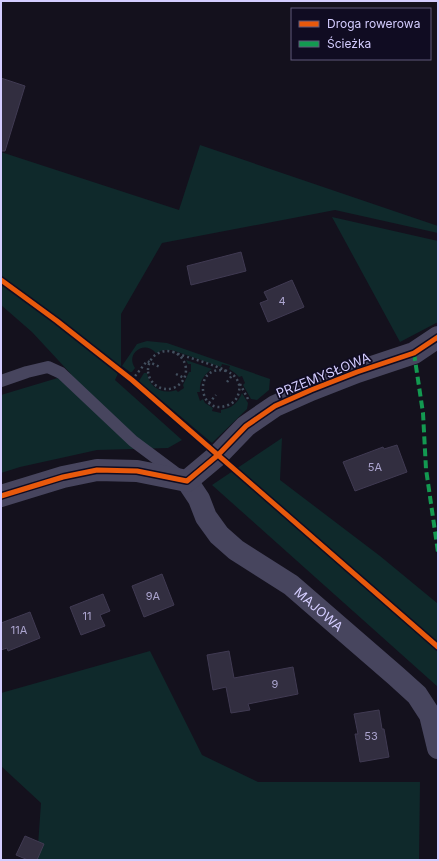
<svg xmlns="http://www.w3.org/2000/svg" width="439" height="861" font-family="Inter,sans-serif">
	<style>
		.green { fill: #0f292b }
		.building { fill: #322e40; stroke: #403a52 }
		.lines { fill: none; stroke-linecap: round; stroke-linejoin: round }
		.path { stroke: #424f5e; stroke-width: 2.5; stroke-dasharray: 2 3; stroke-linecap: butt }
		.service { stroke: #47455e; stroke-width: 12 }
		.minor { stroke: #47455e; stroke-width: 22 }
		.quiet { stroke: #139951; stroke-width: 4; stroke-dasharray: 8 4; stroke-linecap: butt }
		.cycleway-casing { stroke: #100c22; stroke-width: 8 }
		.cycleway { stroke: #e8590c; stroke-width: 5 }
		.labels { text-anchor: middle; stroke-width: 3.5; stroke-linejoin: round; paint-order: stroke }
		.number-label { font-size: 11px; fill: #aca5cf }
		.street-label { font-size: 13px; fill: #d4cdff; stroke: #100c22 }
	</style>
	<rect width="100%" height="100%" fill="#14111d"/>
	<path class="green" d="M 200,145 L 438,226 L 438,233 L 335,210 L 162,243 L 121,314 L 121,367 L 115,380 L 182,440 L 168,448 L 97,450 L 20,467 L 1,473 L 1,395 L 71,374 L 32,332 L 1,305 L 1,152 L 179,210 Z
		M 332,217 L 438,241 L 438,322 L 400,342 Z
		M 147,341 L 167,343 L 270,379 L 269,390 L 257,400 L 251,399 L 243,385 L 245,383 L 242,376 L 239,377 L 235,373 L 229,369 L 230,366 L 222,364 L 221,367 L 172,350 L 163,350 L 156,353 C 144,339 125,354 135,368 L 132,372 L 130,372 L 122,366 L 137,344 Z
		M 186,360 L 212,369 C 204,374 199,382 200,392 L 197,392 L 200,401 L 203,399 L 205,403 L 213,408 L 212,411 L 221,413 L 221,410 C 232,408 238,403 242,393 L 248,403 L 247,409 L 212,443 L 141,383 L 139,381 L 144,373 L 147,373 C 149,387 162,395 176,390 L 178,392 L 184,388 L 183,385 L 189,372 L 191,372 L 191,364 L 188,364 Z
		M 282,438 L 280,480 L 380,556 L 437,603 L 437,600 L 438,603 L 438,687 L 212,485 Z
		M 150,651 L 202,755 L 258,782 L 420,782 L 419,860 L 37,860 L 41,803 L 1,766 L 1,693 Z"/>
	<path class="building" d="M 1,78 L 25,86 L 5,151 L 1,151 Z
		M 241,252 L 246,271 L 191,285 L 187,266 Z
		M 292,280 L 304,307 L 268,322 L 260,303 L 268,300 L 264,292 Z
		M 397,445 L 407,472 L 355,491 L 343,462 L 383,447 L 384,449 Z
		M 162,574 L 174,605 L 144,617 L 132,586 Z
		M 103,594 L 110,611 L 100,615 L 105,626 L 81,635 L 70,607 Z
		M 30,612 L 40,638 L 8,651 L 7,648 L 1,650 L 1,623 Z
		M 229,651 L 234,678 L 293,667 L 298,694 L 248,704 L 250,710 L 231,713 L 226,687 L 213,690 L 207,655 Z
		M 379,710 L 382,729 L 384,729 L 389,757 L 360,762 L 355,734 L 358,734 L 354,714 Z
		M 25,836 L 44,844 L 37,860 L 28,860 L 16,855 Z"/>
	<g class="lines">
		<path class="path" d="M148 370a19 19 0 1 1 38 0a19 19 0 1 1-38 0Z
			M 173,352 C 185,357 229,368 235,377 C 239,381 240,387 239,391 C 238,398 234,403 228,405 C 198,418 192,363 226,371
			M 176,374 L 184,378
			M 132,380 L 147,361 L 160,367
			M 227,382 L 233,374
			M 240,384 L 248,399
			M 209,403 L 216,395"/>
		<path class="service" d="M 1,381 L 27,372 L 48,367 L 61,373 L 133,441 L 180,476"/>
		<g class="minor">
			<path id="s1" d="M 187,481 L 199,499 L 206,517 L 219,535 L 236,550 L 291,585 L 396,676 L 417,695 L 430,715 L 438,748"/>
			<path d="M 1,496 L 63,477 L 97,470 L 137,471 L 187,481 L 218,455 L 246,426 L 275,406 L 311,390 L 357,372 L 414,353 L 438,337"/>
		</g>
		<path class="quiet" d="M 414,353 L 423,413 L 426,469 L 438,552"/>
		<defs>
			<path id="cycleway" d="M 1,280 L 57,321 L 132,380 L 438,647
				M 1,496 L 63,477 L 97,470 L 137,471 L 187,481 L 218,455 L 246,426 L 275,406 L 311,390 L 357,372 L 414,353 L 438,337"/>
		</defs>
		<use href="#cycleway" class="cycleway-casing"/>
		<use href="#cycleway" class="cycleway"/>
	</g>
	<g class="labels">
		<g class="number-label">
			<text x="282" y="305">4</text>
			<text x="375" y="471">5A</text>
			<text x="153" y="600">9A</text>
			<text x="87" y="620">11</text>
			<text x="19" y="634">11A</text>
			<text x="275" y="688">9</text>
			<text x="371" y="740">53</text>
		</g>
		<g class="street-label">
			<text transform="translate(323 375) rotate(-22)" y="5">PRZEMYSŁOWA</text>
			<text dy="5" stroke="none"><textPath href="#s1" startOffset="188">MAJOWA</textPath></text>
		</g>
	</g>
	<rect width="439" height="861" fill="none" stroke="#d4cdff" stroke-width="4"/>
	<rect x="291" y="8" width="140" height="52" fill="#100c22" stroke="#5e597a"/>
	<rect x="299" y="21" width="20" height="6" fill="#e8590c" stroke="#5e597a"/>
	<text x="327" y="28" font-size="12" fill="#d4cdff">Droga rowerowa</text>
	<rect x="299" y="41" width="20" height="6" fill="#139951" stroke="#5e597a"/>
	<text x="327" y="48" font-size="12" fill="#d4cdff">Ścieżka</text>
</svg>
